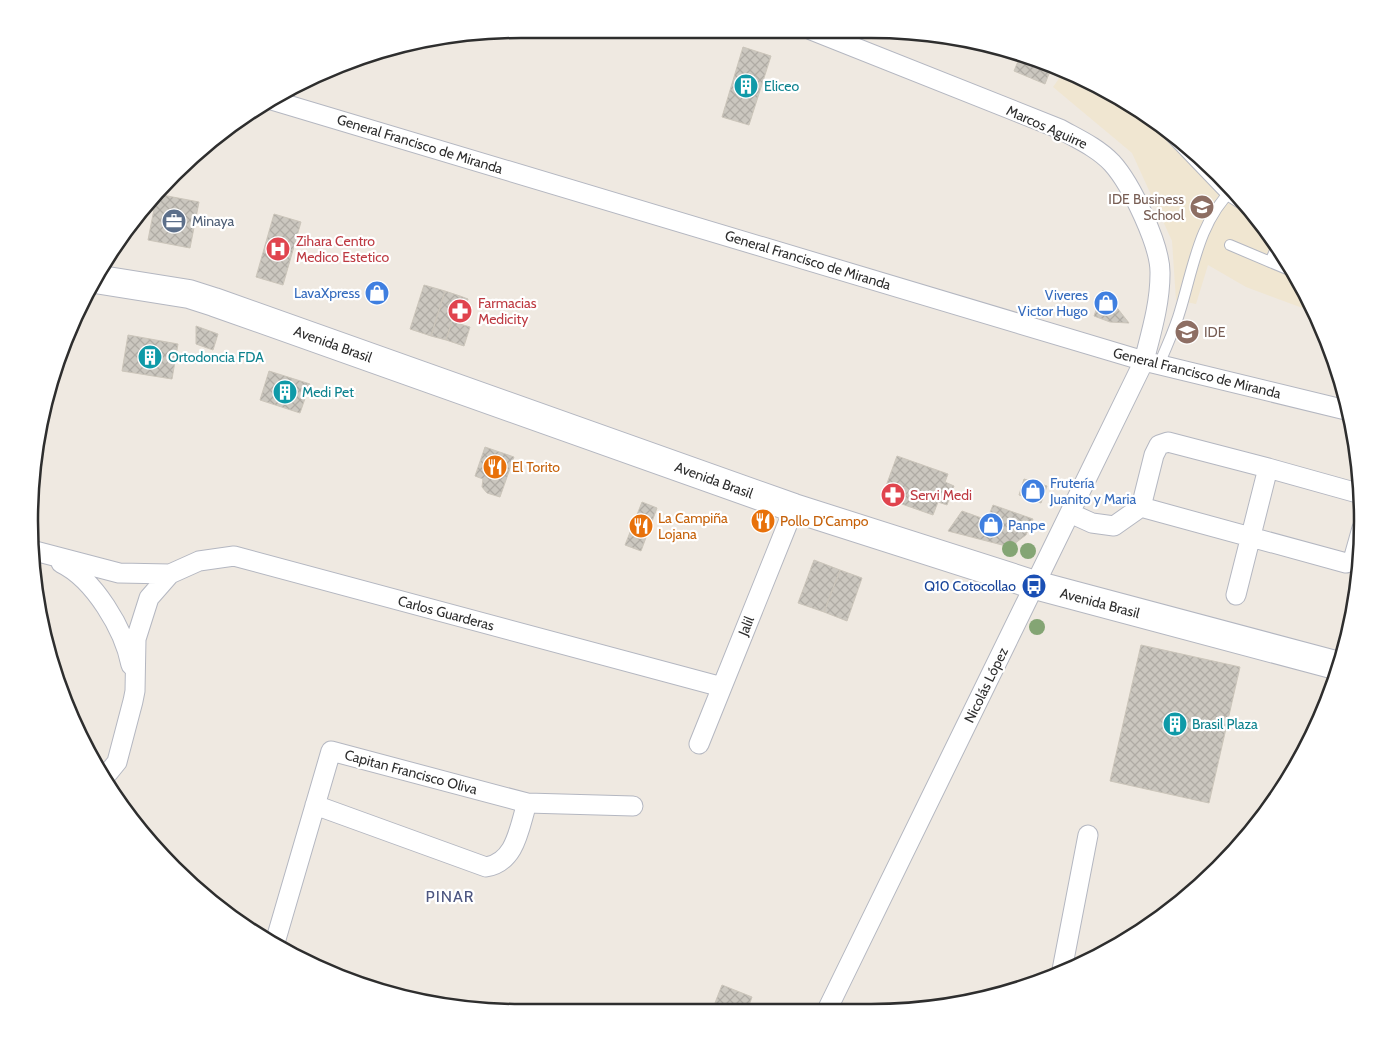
<svg xmlns="http://www.w3.org/2000/svg" width="1392" height="1041" font-family="Cabin,sans-serif">
	<style>
		.education { fill: #f0e6d1 }
		.building { fill: url(#building-cross-hatch); stroke: #cbc5ba }
		.lines { fill: none; stroke-linecap: round; stroke-linejoin: round }
		.lane-casing { stroke: #b4b7c1; stroke-width: 12 }
		.street-casing { stroke: #b4b7c1; stroke-width: 21 }
		.secondary-casing { stroke: #b4b7c1; stroke-width: 30 }
		.lane { stroke: #fff; stroke-width: 10 }
		.street { stroke: #fff; stroke-width: 19 }
		.secondary { stroke: #fff; stroke-width: 28 }
		.tree { fill: #84a574 }
		.labels { text-anchor: middle; stroke-width: 4.5; stroke-linejoin: round; paint-order: stroke }
		.culture-label { font-size: 14px; fill: #0d838f; stroke: #fff; text-anchor: start }
		.street-label { font-size: 14px; fill: #2e2e2e; stroke: #fff }
		.education-label { font-size: 14px; fill: #785e54; stroke: #fff; text-anchor: end }
		.service-label { font-size: 14px; fill: #4e5e75; stroke: #fff; text-anchor: start }
		.health-label { font-size: 14px; fill: #be3a42; stroke: #fff; text-anchor: start }
		.shop-label { font-size: 14px; fill: #366cbe; stroke: #fff; text-anchor: end }
		.food-label { font-size: 14px; fill: #c56008; stroke: #fff; text-anchor: start }
		.transit-label { font-size: 14px; fill: #164399; stroke: #fff; text-anchor: end }
		.quarter-label { font-size: 16px; letter-spacing: 1px; fill: #4d5680; stroke: #fff }
		.rim { fill: none; stroke: #2e2e2e; stroke-width: 2.5 }
	</style>
	<defs>
		<pattern id="building-cross-hatch" width="8" height="8" patternUnits="userSpaceOnUse" patternTransform="scale(1.25)"><rect width="8" height="8" fill="#cbc7bf"/><path d="M0 0l8 8M0 8l8-8" fill="none" stroke="#afaba4"/></pattern>
	</defs>
	<rect width="100%" height="100%" fill="#efe9e1"/>
	<path class="education" d="M 1065,70 L 1089,80 L 1171,130 L 1219,173 L 1280,247 L 1316,313 L 1246,287 L 1208,265 L 1196,304 L 1176,300 L 1172,241 L 1132,153 L 1053,87 Z"/>
	<path class="building" d="M 743,47 L 771,56 L 749,125 L 722,117 Z
		M 1021,54 L 1052,66 L 1045,84 L 1014,71 Z
		M 157,194 L 199,202 L 190,248 L 148,240 Z
		M 274,214 L 301,222 L 283,285 L 256,277 Z
		M 424,285 L 445,291 L 431,336 L 410,329 Z
		M 1103,290 L 1129,323 L 1110,322 L 1094,316 Z
		M 445,291 L 460,296 L 446,340 L 431,336 Z
		M 460,296 L 468,299 L 460,324 L 470,327 L 464,346 L 446,340 Z
		M 196,326 L 218,334 L 213,350 L 196,344 Z
		M 128,335 L 178,344 L 172,379 L 122,371 Z
		M 269,371 L 310,384 L 300,413 L 260,400 Z
		M 485,447 L 514,457 L 500,497 L 487,493 L 482,487 L 483,479 L 475,476 Z
		M 897,456 L 948,474 L 945,482 L 954,486 L 947,505 L 938,502 L 933,515 L 882,497 Z
		M 1024,479 L 1047,486 L 1041,503 L 1019,495 Z
		M 642,502 L 657,508 L 641,551 L 625,545 Z
		M 993,505 L 1033,519 L 1026,535 L 1010,547 L 948,531 L 962,511 L 987,520 Z
		M 814,560 L 840,570 L 824,612 L 798,603 Z
		M 840,570 L 862,578 L 847,621 L 824,612 Z
		M 1141,645 L 1240,667 L 1209,803 L 1110,781 Z
		M 722,985 L 752,997 L 748,1008 L 713,1008 Z"/>
	<g class="lines">
		<defs>
			<path id="lane" d="M 1156,121 L 1227,195 L 1248,208
				M 1230,245 L 1294,272
				M 1270,262 L 1278,244
				M 1159,365 C 1166,347 1175,329 1180,311 C 1193,269 1199,221 1233,189"/>
			<path id="street" d="M 811,30 L 1060,129 C 1078,139 1098,148 1112,163 C 1131,184 1161,246 1160,274 C 1160,304 1151,333 1144,361 L 828,1008
				M 268,99 L 1144,361 L 1350,411
				M 1141,507 L 1154,455 L 1159,445 L 1168,442 L 1268,468
				M 1070,513 L 1092,523 L 1114,526 L 1141,507 L 1346,563 L 1353,560 L 1362,528
				M 35,551 L 119,573 L 170,574 L 199,561 L 234,556 L 722,687
				M 61,563 C 94,579 124,629 131,665
				M 1236,595 L 1268,468 L 1361,494
				M 699,744 L 794,508
				M 104,778 L 117,762 L 133,701 L 135,691 L 136,639 L 149,598 L 170,574
				M 315,805 L 486,867 C 516,862 519,828 527,803
				M 274,946 L 331,751 L 527,803 L 633,806
				M 1062,970 L 1088,835"/>
			<path id="secondary" d="M 95,279 L 189,294 L 214,302 L 794,508 L 1035,585 L 1339,666"/>
		</defs>
		<use href="#lane" class="lane-casing"/>
		<use href="#street" class="street-casing"/>
		<use href="#secondary" class="secondary-casing"/>
		<use href="#lane" class="lane"/>
		<use href="#street" class="street"/>
		<use href="#secondary" class="secondary"/>
	</g>
	<g class="tree">
		<circle cx="1010" cy="549" r="8"/>
		<circle cx="1028" cy="551" r="8"/>
		<circle cx="1037" cy="627" r="8"/>
	</g>
	<defs>
		<symbol id="building-disc" viewBox="-11 -11 22 22"><circle r="9.5" fill="#0f9aa8" stroke="#fff"/><path d="M-4-6H4V6H1V3H-1V6H-4ZM-2.5-4.3h1.7v1.8h-1.7ZM.8-4.3h1.7v1.8H.8ZM-2.5-1h1.7V.8h-1.7ZM.8-1h1.7V.8H.8Z" fill="#fff"/></symbol>
		<symbol id="university-disc" viewBox="-11 -11 22 22"><circle r="9.5" fill="#8d6e63" stroke="#fff"/><path d="M0-5L7-2L0 1L-7-2ZM-4 1L0 2.5L4 1V4Q0 6-4 4Z" fill="#fff"/></symbol>
		<symbol id="office-disc" viewBox="-11 -11 22 22"><circle r="9.5" fill="#5c6f8a" stroke="#fff"/><path d="M-6-3h4V-5.5h4V-3h4V5H-6ZM-1-4.5V-3h2v-1.5ZM-6 0V1H6V0Z" fill="#fff"/></symbol>
		<symbol id="hospital-disc" viewBox="-11 -11 22 22"><circle r="9.5" fill="#e0444e" stroke="#fff"/><path d="M-5-5h3v3.5h4V-5h3V5h-3V1.5h-4V5h-3Z" fill="#fff"/></symbol>
		<symbol id="shop-disc" viewBox="-11 -11 22 22"><circle r="9.5" fill="#3f7fe0" stroke="#fff"/><path d="M-5-2.5h2.3a2.7 3.5 0 0 1 5.4 0H5L5.5 6h-11ZM-1.5-2.5h3a1.5 2.3 0 0 0-3 0Z" fill="#fff"/></symbol>
		<symbol id="pharmacy-disc" viewBox="-11 -11 22 22"><circle r="9.5" fill="#e0444e" stroke="#fff"/><path d="M-2-6h4v4h4v4h-4v4h-4v-4h-4v-4h4Z" fill="#fff"/></symbol>
		<symbol id="school-disc" viewBox="-11 -11 22 22"><circle r="9.5" fill="#8d6e63" stroke="#fff"/><path d="M0-5L7-2L0 1L-7-2ZM-4 1L0 2.5L4 1V4Q0 6-4 4Z" fill="#fff"/></symbol>
		<symbol id="restaurant-disc" viewBox="-11 -11 22 22"><circle r="9.5" fill="#e8710a" stroke="#fff"/><path d="M-5-6h1v4h1v-4h1v4h1v-4h1v5L-1.5 .5V6h-2V.5L-5-1ZM5-6V6H3V1.5H1.5Q1.5-4 5-6Z" fill="#fff"/></symbol>
		<symbol id="bus-disc" viewBox="-11 -11 22 22"><circle r="9.5" fill="#1a4fb4" stroke="#fff"/><path d="M-5-6H5V4H4V6H2V4H-2V6H-4V4H-5ZM-3.5-4V0h7V-4ZM-3.5 1.2v1.5H-2V1.2ZM2 1.2v1.5H3.5V1.2Z" fill="#fff"/></symbol>
	</defs>
	<g fill-rule="evenodd">
		<use href="#building-disc" x="732" y="72" width="28" height="28"/>
		<use href="#university-disc" x="1188" y="193" width="28" height="28"/>
		<use href="#office-disc" x="160" y="207" width="28" height="28"/>
		<use href="#hospital-disc" x="264" y="235" width="28" height="28"/>
		<use href="#shop-disc" x="363" y="279" width="28" height="28"/>
		<use href="#shop-disc" x="1092" y="289" width="28" height="28"/>
		<use href="#pharmacy-disc" x="446" y="297" width="28" height="28"/>
		<use href="#school-disc" x="1173" y="318" width="28" height="28"/>
		<use href="#building-disc" x="136" y="343" width="28" height="28"/>
		<use href="#building-disc" x="271" y="378" width="28" height="28"/>
		<use href="#restaurant-disc" x="481" y="453" width="28" height="28"/>
		<use href="#shop-disc" x="1019" y="477" width="28" height="28"/>
		<use href="#pharmacy-disc" x="879" y="481" width="28" height="28"/>
		<use href="#restaurant-disc" x="749" y="507" width="28" height="28"/>
		<use href="#shop-disc" x="977" y="511" width="28" height="28"/>
		<use href="#restaurant-disc" x="627" y="512" width="28" height="28"/>
		<use href="#bus-disc" x="1020" y="572" width="28" height="28"/>
		<use href="#building-disc" x="1161" y="710" width="28" height="28"/>
	</g>
	<g class="labels">
		<g class="culture-label">
			<text x="764" y="91">Eliceo</text>
			<text x="168" y="362">Ortodoncia FDA</text>
			<text x="302" y="397">Medi Pet</text>
			<text x="1192" y="729">Brasil Plaza</text>
		</g>
		<g class="street-label">
			<text transform="translate(1047 127) rotate(24)" y="5">Marcos Aguirre</text>
			<text transform="translate(420 144) rotate(17)" y="5">General Francisco de Miranda</text>
			<text transform="translate(808 260) rotate(17)" y="5">General Francisco de Miranda</text>
			<text transform="translate(333 344) rotate(20)" y="5">Avenida Brasil</text>
			<text transform="translate(1197 373) rotate(14)" y="5">General Francisco de Miranda</text>
			<text transform="translate(714 480) rotate(20)" y="5">Avenida Brasil</text>
			<text transform="translate(1100 603) rotate(15)" y="5">Avenida Brasil</text>
			<text transform="translate(446 613) rotate(15)" y="5">Carlos Guarderas</text>
			<text transform="translate(746 626) rotate(-68)" y="5">Jalil</text>
			<text transform="translate(986 685) rotate(-64)" y="5">Nicolás López</text>
			<text transform="translate(411 772) rotate(15)" y="5">Capitan Francisco Oliva</text>
		</g>
		<g class="education-label">
			<text x="1184" y="204">IDE Business<tspan x="1184" dy="16">School</tspan></text>
			<text x="1204" y="337" text-anchor="start">IDE</text>
		</g>
		<g class="service-label">
			<text x="192" y="226">Minaya</text>
		</g>
		<g class="health-label">
			<text x="296" y="246">Zihara Centro<tspan x="296" dy="16">Medico Estetico</tspan></text>
			<text x="478" y="308">Farmacias<tspan x="478" dy="16">Medicity</tspan></text>
			<text x="910" y="500">Servi Medi</text>
		</g>
		<g class="shop-label">
			<text x="360" y="298">LavaXpress</text>
			<text x="1088" y="300">Viveres<tspan x="1088" dy="16">Victor Hugo</tspan></text>
			<text x="1050" y="488" text-anchor="start">Frutería<tspan x="1050" dy="16">Juanito y Maria</tspan></text>
			<text x="1008" y="530" text-anchor="start">Panpe</text>
		</g>
		<g class="food-label">
			<text x="512" y="472">El Torito</text>
			<text x="658" y="523">La Campiña<tspan x="658" dy="16">Lojana</tspan></text>
			<text x="780" y="526">Pollo D’Campo</text>
		</g>
		<g class="transit-label">
			<text x="1016" y="591">Q10 Cotocollao</text>
		</g>
		<g class="quarter-label">
			<text x="450" y="902">PINAR</text>
		</g>
	</g>
	<path d="M0 0H1392V1041H0ZM521 38H871A483 483 0 0 1 1354 521V521A483 483 0 0 1 871 1004H521A483 483 0 0 1 38 521V521A483 483 0 0 1 521 38Z" fill="#fff" fill-rule="evenodd"/>
	<path class="rim" d="M521 38H871A483 483 0 0 1 1354 521V521A483 483 0 0 1 871 1004H521A483 483 0 0 1 38 521V521A483 483 0 0 1 521 38Z"/>
</svg>
